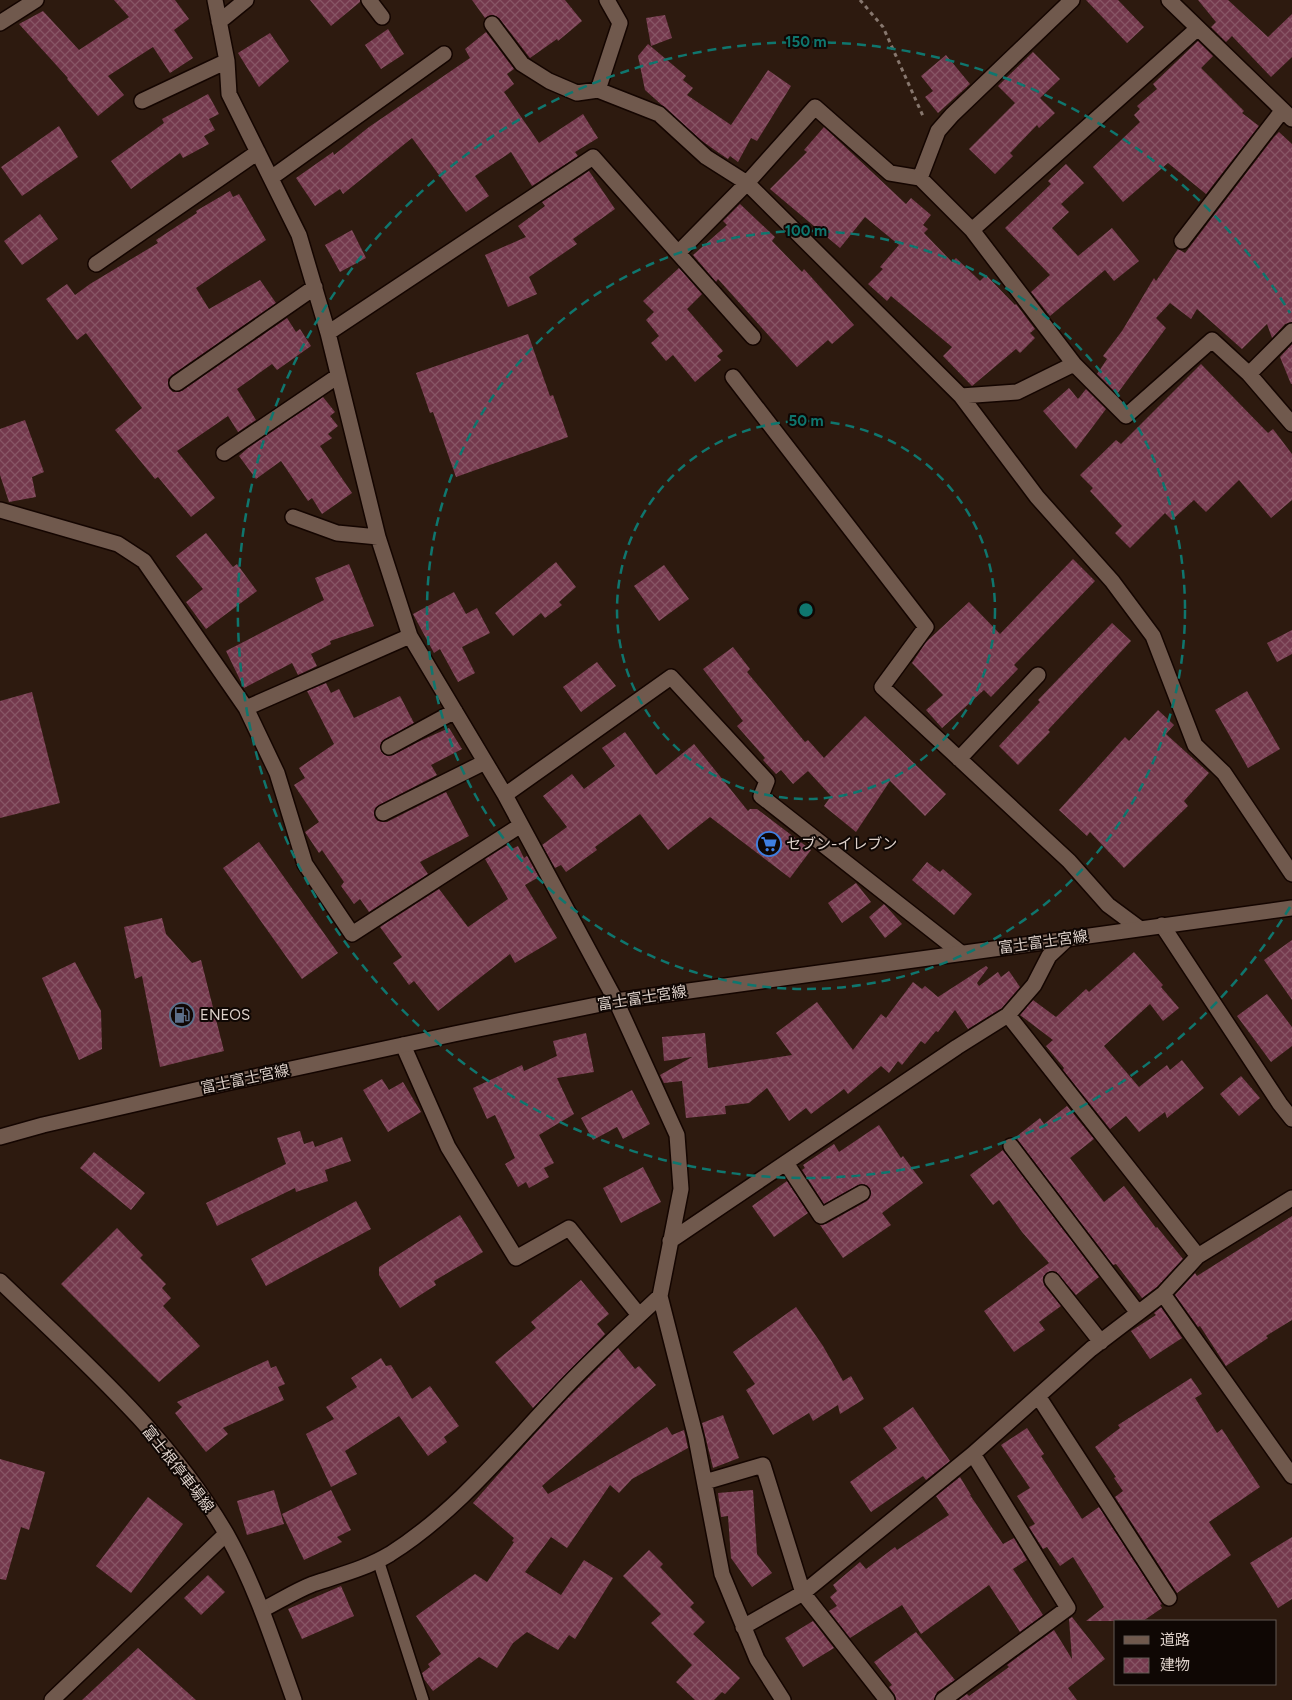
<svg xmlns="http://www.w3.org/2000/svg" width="1292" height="1700" font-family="Figtree,'Noto Sans JP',sans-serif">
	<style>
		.building { fill: url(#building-cross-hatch) }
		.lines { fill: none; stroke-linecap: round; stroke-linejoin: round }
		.lane-casing { stroke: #140500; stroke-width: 14 }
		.street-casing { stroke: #140500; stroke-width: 18 }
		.secondary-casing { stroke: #140500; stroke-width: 18 }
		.path { stroke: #87776e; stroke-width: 3; stroke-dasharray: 4 4; stroke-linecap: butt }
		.lane { stroke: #70594d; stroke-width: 11 }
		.street { stroke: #70594d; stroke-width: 15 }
		.secondary { stroke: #70594d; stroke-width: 15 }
		.ring { fill: none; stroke: #0f766e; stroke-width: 2.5; stroke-dasharray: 9 6 }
		.labels { text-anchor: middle; stroke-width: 4; stroke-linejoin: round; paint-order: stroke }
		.poi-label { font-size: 15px; fill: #ded1ca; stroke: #0f0704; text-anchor: start }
		.street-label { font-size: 15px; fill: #ded1ca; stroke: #0f0704 }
		.centre { fill: #0f766e; stroke: #0f0704; stroke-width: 2.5 }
		.ring-label { font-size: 15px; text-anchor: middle; font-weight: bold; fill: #0f766e; stroke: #0f0704; stroke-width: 4; stroke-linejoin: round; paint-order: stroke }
	</style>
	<defs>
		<pattern id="building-cross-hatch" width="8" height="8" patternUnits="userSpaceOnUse" patternTransform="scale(1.25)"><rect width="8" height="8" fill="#74394d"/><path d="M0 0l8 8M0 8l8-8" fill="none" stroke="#875565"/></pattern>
	</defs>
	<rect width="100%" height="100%" fill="#2d1a0f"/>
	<path class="building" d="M 114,0 L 175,0 L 189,19 L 174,30 L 193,58 L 170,73 L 153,47 L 108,76 L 124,95 L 98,116 L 67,79 L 68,78 L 19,24 L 43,11 L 79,50 L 129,17 Z
		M 310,0 L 360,0 L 360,2 L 331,26 Z
		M 472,0 L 565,0 L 582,21 L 558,41 L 557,39 L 530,58 L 499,18 L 491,15 L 485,18 Z
		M 1086,0 L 1118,0 L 1144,27 L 1127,43 Z
		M 1198,0 L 1228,0 L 1268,37 L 1292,14 L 1292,57 L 1271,77 L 1232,36 L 1226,42 L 1211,27 L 1216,22 Z
		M 665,15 L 672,38 L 651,46 L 646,18 Z
		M 388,29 L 404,54 L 381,69 L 365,45 Z
		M 486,32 L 514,69 L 507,74 L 514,84 L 504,92 L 539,143 L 583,114 L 598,138 L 575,152 L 578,156 L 532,186 L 511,152 L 475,176 L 489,196 L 466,212 L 412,138 L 343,194 L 340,189 L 315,206 L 296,178 L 333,152 L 334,155 L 369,127 L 470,58 L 465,49 Z
		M 270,33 L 289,61 L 259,87 L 238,53 Z
		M 1198,41 L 1213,56 L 1201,68 L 1244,111 L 1242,113 L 1259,126 L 1206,194 L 1168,163 L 1123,202 L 1093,167 L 1140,122 L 1134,115 L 1140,109 L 1137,106 L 1157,89 L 1153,84 Z
		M 648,44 L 686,76 L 683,80 L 693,88 L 687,95 L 731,125 L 768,70 L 791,86 L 757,141 L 751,138 L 738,162 L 730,156 L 728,159 L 719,153 L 702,141 L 645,90 L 638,56 Z
		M 1033,52 L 1060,79 L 1040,98 L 1055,113 L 1039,128 L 1037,125 L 1010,153 L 1013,156 L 995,174 L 969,149 L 1015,103 L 998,86 Z
		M 946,55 L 970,84 L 938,113 L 925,97 L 933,91 L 921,76 Z
		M 208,94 L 219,114 L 209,119 L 215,130 L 204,136 L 209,144 L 183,158 L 180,153 L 131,189 L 111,161 L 164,123 L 162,119 Z
		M 59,126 L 78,157 L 22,196 L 1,167 Z
		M 824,127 L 906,204 L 911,198 L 931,215 L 923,225 L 928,229 L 924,233 L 952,262 L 956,258 L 980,281 L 986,275 L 1015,305 L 1016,304 L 1035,329 L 1030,333 L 1035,338 L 1020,353 L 1016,349 L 972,386 L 943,356 L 952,347 L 891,296 L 887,301 L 868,284 L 883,269 L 880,267 L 899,245 L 865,217 L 840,248 L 770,189 L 807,152 L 804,150 Z
		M 1279,132 L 1292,144 L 1292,322 L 1285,324 L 1272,338 L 1267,324 L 1242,349 L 1197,309 L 1191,319 L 1170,303 L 1156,318 L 1166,328 L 1117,394 L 1097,374 L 1107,359 L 1103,356 L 1122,331 L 1154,278 L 1156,281 L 1178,249 L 1185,253 L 1274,137 Z
		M 1066,164 L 1084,183 L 1061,204 L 1069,212 L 1052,228 L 1078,256 L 1112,228 L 1139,261 L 1114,281 L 1105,270 L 1050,316 L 1031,292 L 1050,275 L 1005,228 L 1051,184 L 1048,181 Z
		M 589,171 L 615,209 L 573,239 L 577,244 L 529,277 L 537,294 L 508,307 L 485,255 L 526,237 L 518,226 L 545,206 L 542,202 Z
		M 230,191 L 233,197 L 239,194 L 266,240 L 196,288 L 209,309 L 260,280 L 276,303 L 172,375 L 168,379 L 169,388 L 173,392 L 182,391 L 287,318 L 296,332 L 300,329 L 311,346 L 277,370 L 272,364 L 237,389 L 256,420 L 238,432 L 228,416 L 177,451 L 215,498 L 191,517 L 158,477 L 155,479 L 115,430 L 142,408 L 86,333 L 77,340 L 46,299 L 67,284 L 75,295 L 90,284 L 158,243 L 156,240 L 197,213 L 196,211 Z
		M 740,204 L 775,237 L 772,241 L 802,272 L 804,269 L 854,325 L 832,344 L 828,340 L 797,367 L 718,279 L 716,282 L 693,255 L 727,225 L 723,221 Z
		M 40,214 L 58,239 L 22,265 L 4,241 Z
		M 352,230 L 366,258 L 340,272 L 325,245 Z
		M 679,268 L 702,294 L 687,309 L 723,351 L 717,356 L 721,360 L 695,382 L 673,355 L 666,361 L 651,343 L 659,336 L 646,320 L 654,312 L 643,301 Z
		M 528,334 L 550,396 L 553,395 L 568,437 L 456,477 L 433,412 L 430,413 L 416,373 Z
		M 1292,344 L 1292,384 L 1291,384 L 1280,357 Z
		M 1201,364 L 1268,433 L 1273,429 L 1292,454 L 1292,500 L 1271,518 L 1239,480 L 1206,512 L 1194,500 L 1172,520 L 1165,513 L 1130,548 L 1115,533 L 1122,526 L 1090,491 L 1093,488 L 1080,475 L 1116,440 L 1121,444 Z
		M 1069,388 L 1078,399 L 1086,389 L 1106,409 L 1076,449 L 1043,411 Z
		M 323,397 L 335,412 L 330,416 L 338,426 L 328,434 L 332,438 L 320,446 L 352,493 L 322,514 L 312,498 L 308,501 L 281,461 L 256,479 L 239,456 L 248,448 Z
		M 25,420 L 44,472 L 32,477 L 36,497 L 9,502 L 0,475 L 0,429 Z
		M 206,533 L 233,567 L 237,564 L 257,591 L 206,629 L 186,602 L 203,589 L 176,556 Z
		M 1073,559 L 1095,581 L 1014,665 L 1018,669 L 991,697 L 984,690 L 942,728 L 926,710 L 943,695 L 912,663 L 926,642 L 969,602 L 1000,634 Z
		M 556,562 L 576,587 L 559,602 L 562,605 L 545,618 L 541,613 L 513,636 L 495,613 Z
		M 349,564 L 374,626 L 330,641 L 331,644 L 311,654 L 317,666 L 298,675 L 292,663 L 244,688 L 226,651 L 324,600 L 315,578 Z
		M 664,565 L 689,599 L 659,621 L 634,586 Z
		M 454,592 L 466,614 L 477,608 L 490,633 L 462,647 L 475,673 L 458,682 L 440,649 L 434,653 L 413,614 Z
		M 1112,623 L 1131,641 L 1048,730 L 1050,732 L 1018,765 L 999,746 L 1040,702 L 1038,700 Z
		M 1292,630 L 1292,654 L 1277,662 L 1267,643 Z
		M 733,647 L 750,669 L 747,672 L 805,742 L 808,740 L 824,758 L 865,716 L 946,794 L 925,816 L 890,781 L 856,832 L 824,806 L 831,796 L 808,771 L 793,784 L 781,770 L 776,774 L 763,760 L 765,758 L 737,726 L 743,721 L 703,669 Z
		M 597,662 L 616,686 L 581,712 L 563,687 Z
		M 326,683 L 331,693 L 339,689 L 354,718 L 400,696 L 414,723 L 381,742 L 381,751 L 385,755 L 393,755 L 422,740 L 449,728 L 462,749 L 431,765 L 437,775 L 379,805 L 375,808 L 374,813 L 375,818 L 378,821 L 387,822 L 446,792 L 469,836 L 420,862 L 428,874 L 369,912 L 360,899 L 354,904 L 341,886 L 344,882 L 322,850 L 319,853 L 305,832 L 319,822 L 294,785 L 305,778 L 299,768 L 334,744 L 307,691 Z
		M 1247,691 L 1280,749 L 1248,768 L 1215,710 Z
		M 32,692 L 60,803 L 0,818 L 0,701 Z
		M 1158,710 L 1174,725 L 1166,734 L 1209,773 L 1184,801 L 1188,806 L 1124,868 L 1090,832 L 1087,836 L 1059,810 L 1125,737 L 1129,741 Z
		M 625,732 L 656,775 L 694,744 L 748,811 L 750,809 L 757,809 L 811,850 L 790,878 L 710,817 L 668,850 L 640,814 L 595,847 L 597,850 L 566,872 L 561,865 L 555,868 L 542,845 L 567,827 L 543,796 L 572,774 L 584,789 L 615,766 L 602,748 Z
		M 259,842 L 338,953 L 302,979 L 223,868 Z
		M 509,844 L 512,849 L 518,846 L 524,858 L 527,856 L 539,877 L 525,885 L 557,938 L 515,963 L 510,954 L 438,1011 L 414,981 L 409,985 L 393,963 L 402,957 L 380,927 L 439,889 L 468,927 L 508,899 L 485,859 Z
		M 927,862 L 940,872 L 943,869 L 972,894 L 954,915 L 912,880 Z
		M 856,883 L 871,902 L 842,923 L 828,903 Z
		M 884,904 L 902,924 L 885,938 L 869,917 Z
		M 162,918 L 166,934 L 192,963 L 201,960 L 224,1051 L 160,1067 L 142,976 L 135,979 L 124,927 Z
		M 1292,940 L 1292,1000 L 1264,960 Z
		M 1134,952 L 1163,985 L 1161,987 L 1179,1008 L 1163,1021 L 1150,1004 L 1104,1046 L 1139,1087 L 1167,1065 L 1170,1070 L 1182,1060 L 1204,1088 L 1167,1118 L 1165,1112 L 1139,1132 L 1126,1116 L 1110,1129 L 1063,1070 L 1064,1068 L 1046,1046 L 1053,1040 L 1020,1015 L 1033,1000 L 1056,1017 L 1086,989 L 1089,992 Z
		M 75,962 L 101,1011 L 102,1049 L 79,1060 L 42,978 Z
		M 986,966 L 988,968 L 977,983 L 979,986 L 998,972 L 1001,977 L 1009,971 L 1020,987 L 1002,1008 L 968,1029 L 955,1010 L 938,1032 L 936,1031 L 925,1044 L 921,1041 L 902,1065 L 898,1061 L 889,1073 L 881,1066 L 848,1094 L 844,1089 L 811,1114 L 806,1108 L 789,1121 L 767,1088 L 749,1103 L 725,1106 L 726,1114 L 686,1118 L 682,1081 L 664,1083 L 660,1075 L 692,1057 L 664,1061 L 662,1037 L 705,1033 L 708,1068 L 792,1055 L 776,1033 L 817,1002 L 853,1050 L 881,1014 L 886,1018 L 913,982 L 922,989 L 925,986 L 938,997 Z
		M 1267,994 L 1292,1027 L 1292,1046 L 1271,1062 L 1237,1016 Z
		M 586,1033 L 594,1072 L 557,1078 L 574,1114 L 539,1135 L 554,1163 L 544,1168 L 549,1177 L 529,1188 L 526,1182 L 518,1187 L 505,1164 L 515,1158 L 495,1115 L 487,1119 L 473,1088 L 522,1065 L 524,1071 L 557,1056 L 553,1041 Z
		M 1241,1076 L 1260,1098 L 1239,1116 L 1220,1094 Z
		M 382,1079 L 389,1090 L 403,1082 L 421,1112 L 388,1132 L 363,1090 Z
		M 632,1090 L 650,1124 L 623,1139 L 617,1127 L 593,1140 L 581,1118 Z
		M 1067,1106 L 1094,1139 L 1070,1158 L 1104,1202 L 1124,1186 L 1156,1228 L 1157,1227 L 1183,1259 L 1157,1287 L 1142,1298 L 1116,1264 L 1113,1265 L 1017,1139 L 1018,1138 L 1017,1136 L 1040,1118 L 1044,1124 Z
		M 879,1125 L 901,1158 L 903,1156 L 923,1183 L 882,1213 L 891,1225 L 843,1258 L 820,1225 L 826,1224 L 867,1201 L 870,1197 L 870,1189 L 866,1185 L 858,1185 L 824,1204 L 802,1170 L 805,1168 L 803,1165 L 834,1144 L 839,1152 Z
		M 300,1131 L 304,1144 L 313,1141 L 315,1147 L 342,1137 L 351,1161 L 325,1170 L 328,1181 L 296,1192 L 295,1188 L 217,1226 L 206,1203 L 286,1164 L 277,1138 Z
		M 1003,1150 L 1099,1277 L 1076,1295 L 1056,1272 L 1051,1271 L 1046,1273 L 1043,1277 L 1044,1285 L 1061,1306 L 1039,1322 L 1045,1330 L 1014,1352 L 984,1311 L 1049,1263 L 1022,1232 L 999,1200 L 993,1205 L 970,1175 Z
		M 94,1152 L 145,1193 L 131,1210 L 80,1168 Z
		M 643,1167 L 661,1202 L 621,1223 L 603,1188 Z
		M 787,1181 L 808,1213 L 774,1237 L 752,1206 Z
		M 356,1201 L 371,1229 L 266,1286 L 251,1259 Z
		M 460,1215 L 483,1252 L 434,1281 L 436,1285 L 400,1308 L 379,1275 L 379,1267 Z
		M 1292,1216 L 1292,1320 L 1266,1336 L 1268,1338 L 1226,1366 L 1200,1326 L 1198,1327 L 1175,1295 L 1195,1273 L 1197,1276 Z
		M 117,1228 L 143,1255 L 140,1258 L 166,1284 L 162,1288 L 171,1298 L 163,1306 L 200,1346 L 159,1382 L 61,1284 Z
		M 581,1280 L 609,1314 L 597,1324 L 605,1334 L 533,1408 L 495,1362 L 536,1328 L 531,1322 Z
		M 796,1307 L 823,1346 L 843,1381 L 851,1376 L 864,1399 L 840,1414 L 838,1405 L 813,1421 L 809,1413 L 773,1435 L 746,1390 L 755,1384 L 733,1352 Z
		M 1161,1307 L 1182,1338 L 1150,1359 L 1131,1331 L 1156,1315 L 1154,1313 Z
		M 618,1348 L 635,1369 L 639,1366 L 656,1385 L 542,1486 L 548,1494 L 667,1427 L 672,1435 L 684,1430 L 688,1448 L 632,1479 L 619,1493 L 610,1485 L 567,1548 L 551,1537 L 525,1572 L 561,1595 L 584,1560 L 613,1578 L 575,1639 L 569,1635 L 558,1650 L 527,1632 L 513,1643 L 497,1668 L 479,1657 L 433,1691 L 424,1679 L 422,1673 L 430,1667 L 428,1664 L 441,1654 L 416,1616 L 475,1574 L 487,1582 L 514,1542 L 512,1541 L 514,1538 L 473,1503 L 503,1469 L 564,1402 Z
		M 381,1358 L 386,1366 L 391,1365 L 412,1399 L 430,1386 L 459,1426 L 444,1437 L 447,1442 L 428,1456 L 399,1416 L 345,1451 L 357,1474 L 331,1487 L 306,1434 L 334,1419 L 326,1407 L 357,1387 L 351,1378 Z
		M 268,1360 L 271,1368 L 276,1366 L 285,1384 L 278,1387 L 284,1400 L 223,1428 L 228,1434 L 206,1452 L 175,1413 L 182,1407 L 177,1402 Z
		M 1191,1378 L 1202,1394 L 1195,1398 L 1217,1433 L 1222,1429 L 1260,1487 L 1209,1522 L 1231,1555 L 1177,1593 L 1115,1497 L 1123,1491 L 1114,1478 L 1116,1477 L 1095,1447 L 1120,1428 L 1118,1425 Z
		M 913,1407 L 950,1461 L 926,1480 L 923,1476 L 871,1512 L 850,1482 L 897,1448 L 883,1428 Z
		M 723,1415 L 739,1458 L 713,1468 L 702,1423 Z
		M 1027,1428 L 1044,1454 L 1041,1456 L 1082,1519 L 1099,1507 L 1162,1604 L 1160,1605 L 1162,1608 L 1143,1621 L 1086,1621 L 1104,1607 L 1073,1557 L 1060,1566 L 1047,1547 L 1043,1549 L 1029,1527 L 1035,1524 L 1017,1496 L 1030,1488 L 1001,1445 Z
		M 0,1459 L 45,1472 L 29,1530 L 21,1527 L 6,1580 L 0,1579 Z
		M 960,1477 L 971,1495 L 970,1495 L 1003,1544 L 1014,1538 L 1027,1560 L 1013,1569 L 1043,1615 L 1020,1632 L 989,1585 L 921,1634 L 902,1605 L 850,1638 L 829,1611 L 837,1606 L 830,1597 L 837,1591 L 833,1585 L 860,1562 L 866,1569 L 895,1547 L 897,1550 L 949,1515 L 936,1496 Z
		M 274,1490 L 284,1524 L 247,1535 L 237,1501 Z
		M 331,1490 L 351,1530 L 337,1537 L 342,1542 L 304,1560 L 282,1514 Z
		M 753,1490 L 757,1554 L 772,1573 L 752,1587 L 731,1558 L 728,1516 L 721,1517 L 718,1493 Z
		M 148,1497 L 183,1524 L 131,1593 L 96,1566 Z
		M 1292,1537 L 1292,1599 L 1278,1608 L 1250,1563 Z
		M 649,1550 L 663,1564 L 660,1567 L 694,1603 L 690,1607 L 705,1622 L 693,1634 L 740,1678 L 725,1694 L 722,1692 L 714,1700 L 695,1700 L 676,1682 L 692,1665 L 651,1623 L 661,1614 L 623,1576 Z
		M 208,1575 L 225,1592 L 201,1615 L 184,1598 Z
		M 341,1586 L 354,1616 L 302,1639 L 288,1609 Z
		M 1072,1617 L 1105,1659 L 1068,1688 L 1077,1700 L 959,1700 L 967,1694 L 969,1696 L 1009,1667 L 1007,1665 L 1054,1630 L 1072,1659 L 1069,1619 Z
		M 813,1621 L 834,1648 L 803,1667 L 785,1638 Z
		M 916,1632 L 955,1680 L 937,1692 L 934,1700 L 896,1700 L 895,1695 L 889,1687 L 892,1685 L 874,1662 Z
		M 138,1648 L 196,1700 L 82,1700 Z"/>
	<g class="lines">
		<defs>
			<path id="lane" d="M 378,1560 L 423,1700"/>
			<path id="street" d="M 215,0 L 227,61 L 229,94 L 299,235 L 328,333 L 378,537 L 410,636 L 505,795 L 616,1001 L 677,1135 L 681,1189 L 660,1296 L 696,1438 L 722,1574 L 757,1659 L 783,1700
				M 369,0 L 382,17
				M 1169,0 L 1292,119
				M 219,22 L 246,0
				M 0,23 L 36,0
				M 492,24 L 522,64 L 549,81 L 577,93 L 598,90 L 659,114 L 706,157 L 747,183 L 961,396 L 1017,392 L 1074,364
				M 598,90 L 620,23 L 607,0
				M 142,101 L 227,61
				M 271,178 L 444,54
				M 920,178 L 972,230 L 1074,364 L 1126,416 L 1212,340 L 1249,374 L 1292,331
				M 972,230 L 1198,28
				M 1182,241 L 1282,111
				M 678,253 L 753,337
				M 96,264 L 258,152
				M 328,333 L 593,157 L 678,253 L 747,183 L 815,107 L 890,173 L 920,178 L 938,131 L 952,115 L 1072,0
				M 1249,374 L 1292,424
				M 733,377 L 926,627 L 882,687 L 1069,861 L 1108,905 L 1139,928
				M 177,383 L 315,287
				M 961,396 L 1037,497 L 1112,581 L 1153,636 L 1195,745 L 1224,773 L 1292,874
				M 224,453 L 338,376
				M 0,510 L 118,544 L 144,561 L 246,708 L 277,773 L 305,864 L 352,934 L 521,825
				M 293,517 L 337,533 L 378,537
				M 246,708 L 410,636
				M 389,747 L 455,711
				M 959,759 L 1038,675
				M 505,795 L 671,677 L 767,781 L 761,796 L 961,953
				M 383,813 L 485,762
				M 1162,925 L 1280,1104 L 1292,1119
				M 1008,1015 L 1198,1256
				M 403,1045 L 448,1147 L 516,1258 L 569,1228 L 639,1315
				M 1011,1146 L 1138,1313
				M 786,1163 L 821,1216 L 862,1193
				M 670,1241 L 957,1047 L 1008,1015 L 1034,985 L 1049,956 L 1067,939
				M 1052,1280 L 1101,1342
				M 1163,1294 L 1292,1476
				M 1038,1396 L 1169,1598
				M 705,1482 L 763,1465 L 803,1593 L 887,1700
				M 262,1610 C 278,1602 295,1591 313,1584 C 339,1575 365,1569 390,1554 C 455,1513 504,1452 557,1396 C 589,1361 625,1329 660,1296
				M 743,1627 L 803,1593 L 973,1454 L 1091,1349 L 1163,1294 L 1198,1256 L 1292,1198
				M 52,1700 L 226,1534
				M 943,1700 L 1068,1608 L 973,1454"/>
			<path id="secondary" d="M 0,1137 L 43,1125 L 226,1083 L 454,1034 L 616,1001 L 1292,908
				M 0,1281 C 81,1359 170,1436 227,1535 C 256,1587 274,1644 294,1700"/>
		</defs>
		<use href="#lane" class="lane-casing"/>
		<use href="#street" class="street-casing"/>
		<use href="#secondary" class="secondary-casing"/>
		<path class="path" d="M 860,0 L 883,27 L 923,116"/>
		<use href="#lane" class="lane"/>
		<use href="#street" class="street"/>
		<use href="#secondary" class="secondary"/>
	</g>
	<g class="ring">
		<circle cx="806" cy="610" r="189"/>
		<circle cx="806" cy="610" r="379"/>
		<path d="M1290 907A568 568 0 1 1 1290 313"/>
	</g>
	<defs>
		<symbol id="supermarket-ring" viewBox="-11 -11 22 22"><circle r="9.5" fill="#0f0704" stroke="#3f7fe0" stroke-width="1.5"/><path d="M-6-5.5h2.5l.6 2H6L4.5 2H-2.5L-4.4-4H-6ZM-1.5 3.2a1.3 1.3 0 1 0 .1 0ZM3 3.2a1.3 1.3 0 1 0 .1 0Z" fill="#3f7fe0"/></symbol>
		<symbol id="fuel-ring" viewBox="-11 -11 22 22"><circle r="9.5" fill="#0f0704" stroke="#5c6f8a" stroke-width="1.5"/><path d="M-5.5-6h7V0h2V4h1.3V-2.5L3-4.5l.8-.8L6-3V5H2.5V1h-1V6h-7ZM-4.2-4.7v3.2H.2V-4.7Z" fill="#5c6f8a"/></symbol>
	</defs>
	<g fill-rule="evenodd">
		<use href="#supermarket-ring" x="755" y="830" width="28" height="28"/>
		<use href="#fuel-ring" x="168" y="1001" width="28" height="28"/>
	</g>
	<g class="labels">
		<g class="poi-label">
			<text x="786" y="849">セブン-イレブン</text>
			<text x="200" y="1020">ENEOS</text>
		</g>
		<g class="street-label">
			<text transform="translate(1043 942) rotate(-8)" y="5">富士富士宮線</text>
			<text transform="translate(642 998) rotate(-9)" y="5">富士富士宮線</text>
			<text transform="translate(245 1079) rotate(-12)" y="5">富士富士宮線</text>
			<text transform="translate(178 1469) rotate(52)" y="5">富士根停車場線</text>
		</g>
	</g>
	<circle cx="806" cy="610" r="8" class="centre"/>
	<g class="ring-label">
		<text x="806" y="47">150 m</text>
		<text x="806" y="236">100 m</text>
		<text x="806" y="426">50 m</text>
	</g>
	<rect x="1114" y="1620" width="162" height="65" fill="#0f0704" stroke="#625853"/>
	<rect x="1124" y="1636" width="25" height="8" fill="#70594d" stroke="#625853"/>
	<text x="1160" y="1645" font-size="15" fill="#ded1ca">道路</text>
	<rect x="1124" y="1658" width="25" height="15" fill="url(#building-cross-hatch)" stroke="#625853"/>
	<text x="1160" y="1670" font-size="15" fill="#ded1ca">建物</text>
</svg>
